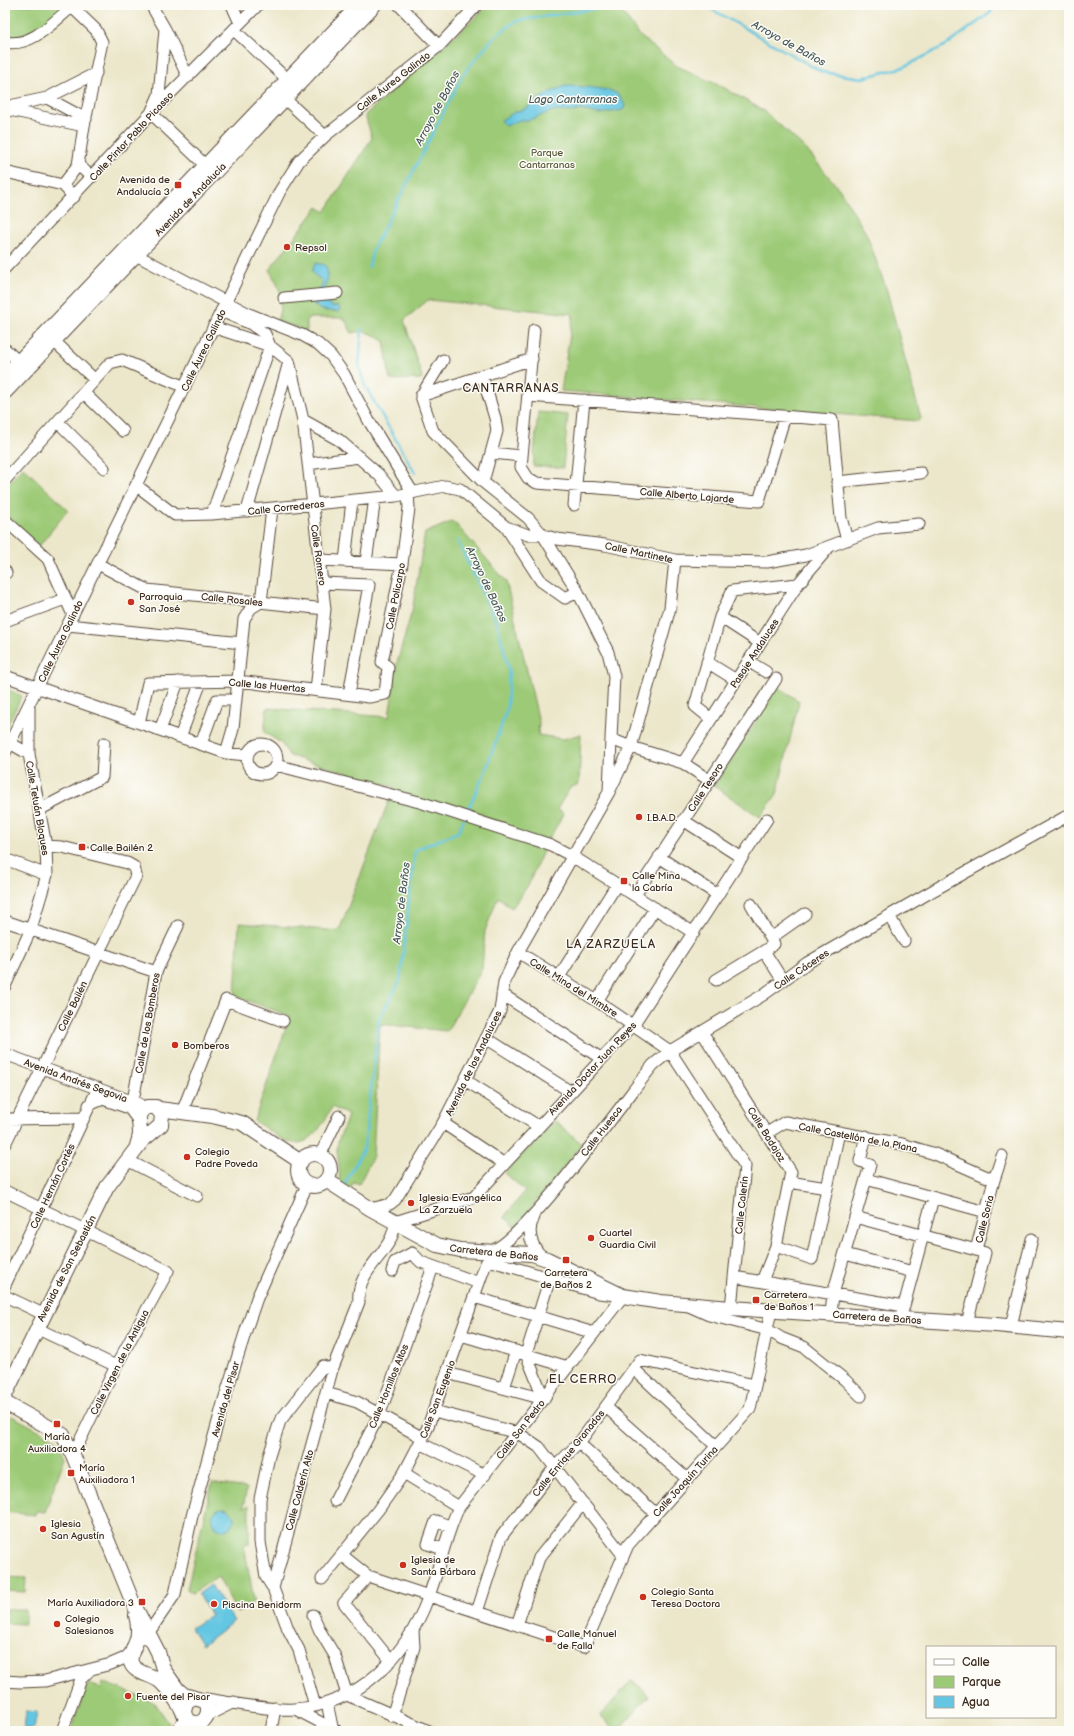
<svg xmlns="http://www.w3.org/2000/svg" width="1074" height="1736" font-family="'Balsamiq Sans',sans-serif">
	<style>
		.green { fill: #9dca77; stroke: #6c7a4a }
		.water { fill: #64c6e2; stroke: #507880 }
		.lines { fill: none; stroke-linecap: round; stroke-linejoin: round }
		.stream { stroke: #64c6e2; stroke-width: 2.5 }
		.minor-casing { stroke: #564638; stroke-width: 13 }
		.major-casing { stroke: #564638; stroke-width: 16 }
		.minor { stroke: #fff; stroke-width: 11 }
		.major { stroke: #fff; stroke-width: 14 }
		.poi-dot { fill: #c8321e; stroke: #fdfcf7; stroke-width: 1.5 }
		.labels { text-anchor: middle; stroke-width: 3; stroke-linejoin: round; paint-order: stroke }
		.street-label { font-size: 10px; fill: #3b2a1e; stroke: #fdfcf7 }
		.park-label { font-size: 10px; fill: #585a39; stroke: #fdfcf7 }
		.poi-label { font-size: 10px; fill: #3b2a1e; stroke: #fdfcf7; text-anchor: start }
		.water-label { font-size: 11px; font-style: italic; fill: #475959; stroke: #fdfcf7 }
		.quarter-label { font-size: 12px; letter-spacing: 1px; fill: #3b2a1e; stroke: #fdfcf7 }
	</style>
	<rect width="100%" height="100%" fill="#fdfcf7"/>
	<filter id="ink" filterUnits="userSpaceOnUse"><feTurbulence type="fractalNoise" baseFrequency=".025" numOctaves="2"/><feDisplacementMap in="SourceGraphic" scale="8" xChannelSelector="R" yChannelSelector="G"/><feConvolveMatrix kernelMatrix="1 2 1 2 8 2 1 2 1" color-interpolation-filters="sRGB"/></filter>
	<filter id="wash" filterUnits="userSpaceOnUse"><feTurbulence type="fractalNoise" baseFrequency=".012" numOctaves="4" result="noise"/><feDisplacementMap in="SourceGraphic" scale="16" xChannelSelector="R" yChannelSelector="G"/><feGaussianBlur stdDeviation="0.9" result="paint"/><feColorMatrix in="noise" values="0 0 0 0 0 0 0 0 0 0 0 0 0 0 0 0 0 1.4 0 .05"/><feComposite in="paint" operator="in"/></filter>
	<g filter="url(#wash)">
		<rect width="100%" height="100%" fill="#ece7ca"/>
		<path class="green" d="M 5,5 L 66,5 C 48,20 31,40 5,36 Z
			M 487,5 L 616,5 L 641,37 L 677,66 L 721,86 L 764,111 L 805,148 L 840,190 L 867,235 L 887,291 L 921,419 L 918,421 L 561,391 L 573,314 L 428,300 L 404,320 L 422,377 L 422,379 L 390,380 L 384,341 C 373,334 366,329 352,333 L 344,318 L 307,318 L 307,331 L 277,321 C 284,299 282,290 269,270 L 318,207 L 325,212 L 372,138 L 365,115 L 482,12 Z
			M 538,412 L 568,415 L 563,468 L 533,466 Z
			M 23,467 L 68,510 L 39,546 L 5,514 L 5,487 Z
			M 453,521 L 506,581 L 539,722 L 538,735 L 564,739 L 581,734 L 579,784 L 570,788 L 557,809 L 564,814 L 548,840 L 528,885 L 512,908 L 498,897 L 485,931 L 482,969 L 447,1031 L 380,1024 L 373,1156 L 359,1184 L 354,1182 L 350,1189 L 339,1180 C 341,1170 337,1159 337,1148 C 338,1137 345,1126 348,1115 L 332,1107 C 324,1122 311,1149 289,1142 C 277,1138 265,1127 254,1121 L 290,1016 L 235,996 L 239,923 L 339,931 L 394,787 L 290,756 L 281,743 L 264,732 L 267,708 L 389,717 L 397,663 L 412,611 L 425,533 Z
			M 778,687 L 799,701 L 777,794 L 760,817 L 714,786 Z
			M 5,688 L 22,696 L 5,730 Z
			M 555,1121 L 582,1144 L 516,1227 L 504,1217 L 525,1191 L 505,1173 Z
			M 12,1416 L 57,1440 L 65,1457 L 45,1512 L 36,1511 L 35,1515 L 5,1512 L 5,1420 Z
			M 212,1483 L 247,1488 L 243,1507 L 249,1506 L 249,1543 L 244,1545 L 254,1601 L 237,1613 L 218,1577 L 192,1593 L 187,1589 Z
			M 5,1577 L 26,1578 L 25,1592 L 5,1591 Z
			M 5,1609 L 25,1609 L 25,1624 L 5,1623 Z
			M 632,1680 L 649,1696 L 617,1731 L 600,1716 Z
			M 103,1682 L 155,1703 L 170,1725 L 166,1731 L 70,1731 L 88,1684 L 101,1688 Z"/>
		<path class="water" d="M 565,86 C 577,86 607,88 616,93 C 621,96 623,102 625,106 L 623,110 L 599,114 L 581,110 L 572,112 L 553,111 L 529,120 L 520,120 L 506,126 L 501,120 L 515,112 L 525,109 L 548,93 Z
			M 316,263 L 325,265 C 332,278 323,286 322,299 L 332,307 L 338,306 L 340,309 L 338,312 L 321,310 L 314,305 L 314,302 L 323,283 C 320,277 314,277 312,270 Z
			M212 1519a11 11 0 1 1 22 0a11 11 0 1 1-22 0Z
			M 211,1585 L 234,1621 L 202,1645 L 191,1628 L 211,1615 L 198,1594 Z
			M 26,1711 L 37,1712 L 34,1728 L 24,1729 Z"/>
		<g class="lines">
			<path class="stream" d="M 704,5 L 822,72 L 862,78 L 904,67 L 948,44 L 990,13 L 995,5
				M 369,267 L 373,249 L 464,73 L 494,37 L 516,21 L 619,5
				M 362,329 L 359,366 L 365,386 L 415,473
				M 457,540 L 497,623 L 509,670 L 507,709 L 485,772 L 466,814
				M 344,1185 L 364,1148 L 379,1019 L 400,981 L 415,850 L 458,832 L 464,819"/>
		</g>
	</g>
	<g filter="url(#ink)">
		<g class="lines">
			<defs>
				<path id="minor" d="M 151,5 L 165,29 L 188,77
					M 232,5 L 240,23
					M 399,5 L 439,46
					M 72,7 L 96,30 L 102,42 L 84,126 L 78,165
					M 165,29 L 159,95 L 151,113 L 206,166
					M 234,30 L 288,80
					M 5,42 C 32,48 55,20 74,5
					M 47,98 L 96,73
					M 285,99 L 325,136
					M 5,107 L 47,98 L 86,119
					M 5,109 L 84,126
					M 5,172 L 63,185
					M 74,197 L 63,185 L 78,165 L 92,177
					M 136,255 L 249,314 L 302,335 L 318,344 L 331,356 L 344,374 L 369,421 L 413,493
					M 5,268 L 151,113 L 258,5
					M 284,298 L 337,293
					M 221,311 L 251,324 L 265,334 L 270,346
					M 213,327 L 270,346 L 289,361 L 303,420 L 339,440 L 379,475 L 396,496
					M 534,330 L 521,467 L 528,478 L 537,483 L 759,501 L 785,416
					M 54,341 L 95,380
					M 5,349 L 19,362
					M 482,375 L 495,418 L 497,431 L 483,482
					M 84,393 L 123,431
					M 421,396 L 433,431 L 483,482 L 528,518 L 543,535 L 557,539 L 605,545 L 675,560 L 767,562 L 806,555 L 878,528 L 919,524
					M 421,396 L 532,359
					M 421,396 L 443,360
					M 528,396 L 832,420 L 841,518 L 847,540
					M 303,420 L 325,609 L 316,690
					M 58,422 L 104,468
					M 491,453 L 522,456
					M 308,464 L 359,457
					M 5,480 L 110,363 L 122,360 L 185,387
					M 837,482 L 921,473
					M 136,485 L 175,515 L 212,514 L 396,496 L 445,486 L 460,489 L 506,527 L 541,581 L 565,598 L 578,592
					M 574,505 L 584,400
					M 247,511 L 289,362
					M 212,514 L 270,346
					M 5,520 L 48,559 L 73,615
					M 506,527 L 528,535 L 543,535 L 578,592 L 608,652 L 614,676 L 611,739
					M 320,560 L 402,564
					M 675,560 L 670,608 L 631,747 L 683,763 L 709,780
					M 345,561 L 352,501
					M 366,562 L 375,498
					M 98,564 L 147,590 L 325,609
					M 5,571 L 6,573
					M 323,583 L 369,585 L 349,694
					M 720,617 L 760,643
					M 5,621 L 65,599
					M 68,625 L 242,643
					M 748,661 L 766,672
					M 707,662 L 736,680
					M 5,676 L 226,753 L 247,755
					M 711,719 L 695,706 L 720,617 L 732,591 L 798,584
					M 139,723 L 148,683 L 238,681 L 369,697 L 385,694 L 388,667 L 382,662 L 402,564 L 409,508 L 408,494
					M 160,730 L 178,682
					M 180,737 L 201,682
					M 10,743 L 29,754
					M 201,744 L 217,700 L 236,700
					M247 759a15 15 0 1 1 30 0a15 15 0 1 1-30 0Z
					M 5,753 L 280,191 L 299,161 L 325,136 L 439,46 L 477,5
					M 226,753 L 233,729 L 244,619 L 251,608 L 261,602 L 272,509
					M 683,763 L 798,584 L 829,547
					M 276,765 L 423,803 L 551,845 L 572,856 L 694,933
					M 39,810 L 102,777 L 104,743
					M 683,820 L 742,858
					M 659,857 L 718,895
					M 5,859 L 47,875
					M 635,895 L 776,679
					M 751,904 L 774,944 L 764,951
					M 889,916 L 904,941
					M 5,921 L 156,972
					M 771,938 L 805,914
					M 518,952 L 597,1001 L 670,1051 L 745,1166 L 731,1308
					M 559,977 L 617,884
					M 716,980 L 764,951 L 783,981
					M 5,986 L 31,929 L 47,875 L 46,846 L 29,754 L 29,708
					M 502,994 L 602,1059
					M 597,1001 L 655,908
					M 702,1032 L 791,1172 L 776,1246 L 762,1281
					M 486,1038 L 571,1092
					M 5,1054 L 139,1104
					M 465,1080 L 538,1126
					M 133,1101 L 156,972 L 178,926
					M 89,1105 L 103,1099 L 129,1108 L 138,1120
					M 182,1112 L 226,1000 L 283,1021
					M 5,1119 L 83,1118
					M 443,1123 L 503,1163
					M 767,1133 L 785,1122 L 902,1144 L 935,1154 L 994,1180
					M 5,1144 L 136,876 L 134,867 L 127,863 L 62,847 L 46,846
					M 320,1156 L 339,1116
					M 127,1160 L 197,1196
					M 866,1179 L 986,1212
					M 789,1182 L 827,1188
					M 5,1191 L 168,1271 L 116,1366 L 73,1455
					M 371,1209 L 390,1204 L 395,1200 L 443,1123 L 500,1011 L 504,982 L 518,952 L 609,792 L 631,747 L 611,739 L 609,792
					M 534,1217 C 526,1232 531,1246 543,1258
					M 855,1217 L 976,1250
					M 776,1246 L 812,1259 L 839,1132
					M 490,1251 C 520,1246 628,1096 653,1065 L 670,1051 L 763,995 L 807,963 L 934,890 L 1069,815
					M 845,1254 L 913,1272
					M 392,1271 L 395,1262 L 412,1253 L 421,1262 L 479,1283
					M 734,1277 L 904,1306
					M 5,1285 L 98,1088
					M 5,1296 L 43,1314
					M 474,1297 L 594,1333
					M 689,1306 L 709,1315 L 768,1330 L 781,1338 L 804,1347 L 845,1380 L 861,1396
					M 902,1313 L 933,1198
					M 831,1314 L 833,1294 L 870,1165 L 860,1161 L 866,1136
					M 967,1323 L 985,1253 L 976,1250 L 994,1180 L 1002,1156
					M 1011,1326 L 1032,1239
					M 36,1328 L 116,1366
					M 461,1335 L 568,1367
					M 634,1369 L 716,1446
					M 447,1373 L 544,1399
					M 504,1388 L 516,1351
					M 326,1393 L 357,1402 L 423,1438
					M 544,1399 L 526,1354 L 550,1278 L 553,1261
					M 606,1407 L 687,1479
					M 434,1411 L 518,1433 L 539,1447 L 623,1555
					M 420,1443 L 485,1475
					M 579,1443 L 656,1514
					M 404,1473 L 459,1507
					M 335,1501 L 380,1413 L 433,1267
					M 443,1549 L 428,1544 L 436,1521 L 449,1526
					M 342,1555 L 368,1576 L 584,1647 L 628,1545 L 750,1409 L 771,1311
					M 368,1576 L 344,1603 L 391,1661
					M 322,1579 L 378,1510 L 404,1473 L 427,1429 L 486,1263 L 492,1261 L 599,1293 L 616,1295
					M 273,1588 L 332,1370 L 359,1302 C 355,1269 394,1253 395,1222 L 474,1197 L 633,1025 L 767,819
					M 477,1612 L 501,1537 L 555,1467 L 579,1443 L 640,1360 L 755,1385
					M 313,1615 L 320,1631 L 335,1656 L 347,1695
					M 517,1625 L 539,1558 L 583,1503
					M 145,1638 L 175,1594 L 192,1516 L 224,1400 L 247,1327 L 257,1298 L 307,1185
					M 5,1681 L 20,1682 L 45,1681 L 111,1664 L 125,1658 L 132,1652
					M 347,1695 L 429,1731
					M 198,1698 C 227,1701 266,1711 294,1709 C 360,1705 406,1656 428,1598 C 440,1568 445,1536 459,1507 L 623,1296
					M 327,1703 L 333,1731
					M 315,1706 L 299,1650 L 288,1629 L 273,1588 L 266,1577 L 260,1542 L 260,1499 L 269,1456 L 280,1421 L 323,1366 L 332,1370
					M 295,1709 L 337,1731
					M 208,1715 L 234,1702
					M 392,1716 L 414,1647 L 413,1631
					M 62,1731 L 81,1679 L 90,1670
					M 176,1731 L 186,1717
					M 271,1731 L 275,1708"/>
				<path id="major" d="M 5,376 L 359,5
					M 5,392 L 374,5
					M 159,1109 L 212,1116 L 242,1123 L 301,1162
					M298 1170a16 16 0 1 1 32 0a16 16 0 1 1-32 0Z
					M 326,1180 L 371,1209 L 437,1245 L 460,1250 L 532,1254 L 547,1259 L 623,1296 L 661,1302 L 731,1308 L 996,1325 L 1069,1332
					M 5,1395 L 107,1187 L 142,1141 L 161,1125 L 162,1115 L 156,1107 L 147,1107 C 135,1113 140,1122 140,1133 C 140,1137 138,1142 137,1146
					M 5,1403 L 63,1435 L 73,1455 L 133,1603 L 158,1652 L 163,1669 L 178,1690 L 184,1695 L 194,1698
					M 136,1615 C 138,1623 139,1631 137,1639 C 135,1647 129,1654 131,1663 C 135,1674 152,1674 161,1682 C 168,1689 174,1697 180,1706 C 183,1711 185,1718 190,1721 C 203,1729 213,1712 205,1701 L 194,1698 L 186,1703 L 184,1712"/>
			</defs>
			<use href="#minor" class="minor-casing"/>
			<use href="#major" class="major-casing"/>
			<use href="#minor" class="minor"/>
			<use href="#major" class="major"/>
		</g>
	</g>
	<g class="poi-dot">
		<rect x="174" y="181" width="8" height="8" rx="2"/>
		<circle cx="287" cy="247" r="4"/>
		<circle cx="131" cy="602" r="4"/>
		<circle cx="639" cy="817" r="4"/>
		<rect x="78" y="843" width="8" height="8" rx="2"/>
		<rect x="620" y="877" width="8" height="8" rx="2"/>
		<circle cx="175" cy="1045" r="4"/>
		<circle cx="187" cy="1157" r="4"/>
		<circle cx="411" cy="1203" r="4"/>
		<circle cx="591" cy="1238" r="4"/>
		<rect x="562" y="1256" width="8" height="8" rx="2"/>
		<rect x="752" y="1296" width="8" height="8" rx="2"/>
		<rect x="53" y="1420" width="8" height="8" rx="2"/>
		<rect x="67" y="1469" width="8" height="8" rx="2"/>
		<circle cx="43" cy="1529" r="4"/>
		<circle cx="403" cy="1565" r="4"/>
		<circle cx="643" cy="1597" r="4"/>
		<rect x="138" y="1598" width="8" height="8" rx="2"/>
		<circle cx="214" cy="1604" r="4"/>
		<circle cx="57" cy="1624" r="4"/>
		<rect x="545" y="1635" width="8" height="8" rx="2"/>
		<circle cx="128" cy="1696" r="4"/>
	</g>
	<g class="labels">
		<g class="street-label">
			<text transform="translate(393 81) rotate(-38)" y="4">Calle Áurea Galindo</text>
			<text transform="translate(131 136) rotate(-47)" y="4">Calle Pintor Pablo Picasso</text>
			<text transform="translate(190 199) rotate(-46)" y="4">Avenida de Andalucía</text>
			<text transform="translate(203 350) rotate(-64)" y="4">Calle Áurea Galindo</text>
			<text transform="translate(687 495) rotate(5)" y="4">Calle Alberto Lajarde</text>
			<text transform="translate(286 507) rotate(-6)" y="4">Calle Correderas</text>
			<text transform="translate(639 552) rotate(12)" y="4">Calle Martinete</text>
			<text transform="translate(319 555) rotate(82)" y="4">Calle Romero</text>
			<text transform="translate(395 596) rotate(-79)" y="4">Calle Policarpo</text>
			<text transform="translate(232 599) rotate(6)" y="4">Calle Rosales</text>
			<text transform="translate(60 641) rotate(-64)" y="4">Calle Áurea Galindo</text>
			<text transform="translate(754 653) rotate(-57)" y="4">Pasaje Andaluces</text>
			<text transform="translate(267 685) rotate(5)" y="4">Calle las Huertas</text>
			<text transform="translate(705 787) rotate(-57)" y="4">Calle Tesoro</text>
			<text transform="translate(38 808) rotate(80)" y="4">Calle Tetuán Bloques</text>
			<text transform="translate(801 969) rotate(-34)" y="4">Calle Cáceres</text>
			<text transform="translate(574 987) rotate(32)" y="4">Calle Mina del Mimbre</text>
			<text transform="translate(72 1006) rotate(-64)" y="4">Calle Bailén</text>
			<text transform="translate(147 1023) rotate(-80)" y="4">Calle de los Bomberos</text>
			<text transform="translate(473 1063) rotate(-64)" y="4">Avenida de los Andaluces</text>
			<text transform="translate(592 1068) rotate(-47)" y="4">Avenida Doctor Juan Reyes</text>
			<text transform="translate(76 1080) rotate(20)" y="4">Avenida Andrés Segovia</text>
			<text transform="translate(601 1131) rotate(-52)" y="4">Calle Huesca</text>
			<text transform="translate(767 1134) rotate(58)" y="4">Calle Badajoz</text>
			<text transform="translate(858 1137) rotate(11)" y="4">Calle Castellón de la Plana</text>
			<text transform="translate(52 1186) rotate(-65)" y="4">Calle Hernán Cortés</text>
			<text transform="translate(741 1205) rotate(-84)" y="4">Calle Calerín</text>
			<text transform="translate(984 1219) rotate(-76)" y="4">Calle Soria</text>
			<text transform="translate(494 1252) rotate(6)" y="4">Carretera de Baños</text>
			<text transform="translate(66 1268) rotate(-63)" y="4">Avenida de San Sebastián</text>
			<text transform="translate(877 1317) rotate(4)" y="4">Carretera de Baños</text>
			<text transform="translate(119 1362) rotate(-63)" y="4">Calle Virgen de la Antigua</text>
			<text transform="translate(388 1386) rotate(-68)" y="4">Calle Hornillos Altos</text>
			<text transform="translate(225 1399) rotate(-74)" y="4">Avenida del Pisar</text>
			<text transform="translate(437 1399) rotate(-69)" y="4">Calle San Eugenio</text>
			<text transform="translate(520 1429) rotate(-52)" y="4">Calle San Pedro</text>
			<text transform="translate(568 1453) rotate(-51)" y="4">Calle Enrique Granados</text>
			<text transform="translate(685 1481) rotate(-48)" y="4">Calle Joaquín Turina</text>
			<text transform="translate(299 1490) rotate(-75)" y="4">Calle Calderín Alto</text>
		</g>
		<g class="park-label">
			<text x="547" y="156">Parque<tspan x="547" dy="12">Cantarranas</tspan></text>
		</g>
		<g class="poi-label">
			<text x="170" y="183" text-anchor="end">Avenida de<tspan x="170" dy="12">Andalucía 3</tspan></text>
			<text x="295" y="251">Repsol</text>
			<text x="139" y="600">Parroquia<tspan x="139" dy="12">San José</tspan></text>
			<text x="647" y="821">I.B.A.D.</text>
			<text x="90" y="851">Calle Bailén 2</text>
			<text x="632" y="879">Calle Mina<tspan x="632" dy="12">la Cabría</tspan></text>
			<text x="183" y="1049">Bomberos</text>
			<text x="195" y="1155">Colegio<tspan x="195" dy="12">Padre Poveda</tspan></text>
			<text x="419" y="1201">Iglesia Evangélica<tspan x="419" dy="12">La Zarzuela</tspan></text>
			<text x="599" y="1236">Cuartel<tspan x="599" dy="12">Guardia Civil</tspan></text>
			<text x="566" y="1276" text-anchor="middle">Carretera<tspan x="566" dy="12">de Baños 2</tspan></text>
			<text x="764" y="1298">Carretera<tspan x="764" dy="12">de Baños 1</tspan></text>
			<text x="57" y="1440" text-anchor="middle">María<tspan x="57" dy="12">Auxiliadora 4</tspan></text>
			<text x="79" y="1471">María<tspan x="79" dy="12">Auxiliadora 1</tspan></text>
			<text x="51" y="1527">Iglesia<tspan x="51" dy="12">San Agustín</tspan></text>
			<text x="411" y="1563">Iglesia de<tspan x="411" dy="12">Santa Bárbara</tspan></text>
			<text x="651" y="1595">Colegio Santa<tspan x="651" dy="12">Teresa Doctora</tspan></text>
			<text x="134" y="1606" text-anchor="end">María Auxiliadora 3</text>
			<text x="222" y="1608">Piscina Benidorm</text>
			<text x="65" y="1622">Colegio<tspan x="65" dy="12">Salesianos</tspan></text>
			<text x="557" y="1637">Calle Manuel<tspan x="557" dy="12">de Falla</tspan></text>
			<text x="136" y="1700">Fuente del Pisar</text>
		</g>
		<g class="water-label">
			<text transform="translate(789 43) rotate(29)" y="4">Arroyo de Baños</text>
			<text x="573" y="103">Lago Cantarranas</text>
			<text transform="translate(437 108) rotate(-62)" y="4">Arroyo de Baños</text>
			<text transform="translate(487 584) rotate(65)" y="4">Arroyo de Baños</text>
			<text transform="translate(401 903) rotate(-83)" y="4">Arroyo de Baños</text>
		</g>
		<g class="quarter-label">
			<text x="511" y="392">CANTARRANAS</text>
			<text x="611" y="948">LA ZARZUELA</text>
			<text x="583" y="1383">EL CERRO</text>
		</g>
	</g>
	<rect width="1074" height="1736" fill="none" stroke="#fdfcf7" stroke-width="20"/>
	<rect x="926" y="1646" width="130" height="72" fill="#fdfcf7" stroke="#afa8a0"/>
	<rect x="934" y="1659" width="20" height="6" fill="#ffffff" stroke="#afa8a0"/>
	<text x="962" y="1666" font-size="12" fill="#3b2a1e">Calle</text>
	<rect x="934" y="1676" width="20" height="12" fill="#9dca77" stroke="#afa8a0"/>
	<text x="962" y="1686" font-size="12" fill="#3b2a1e">Parque</text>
	<rect x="934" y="1696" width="20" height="12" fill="#64c6e2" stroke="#afa8a0"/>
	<text x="962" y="1706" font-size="12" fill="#3b2a1e">Agua</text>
</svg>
